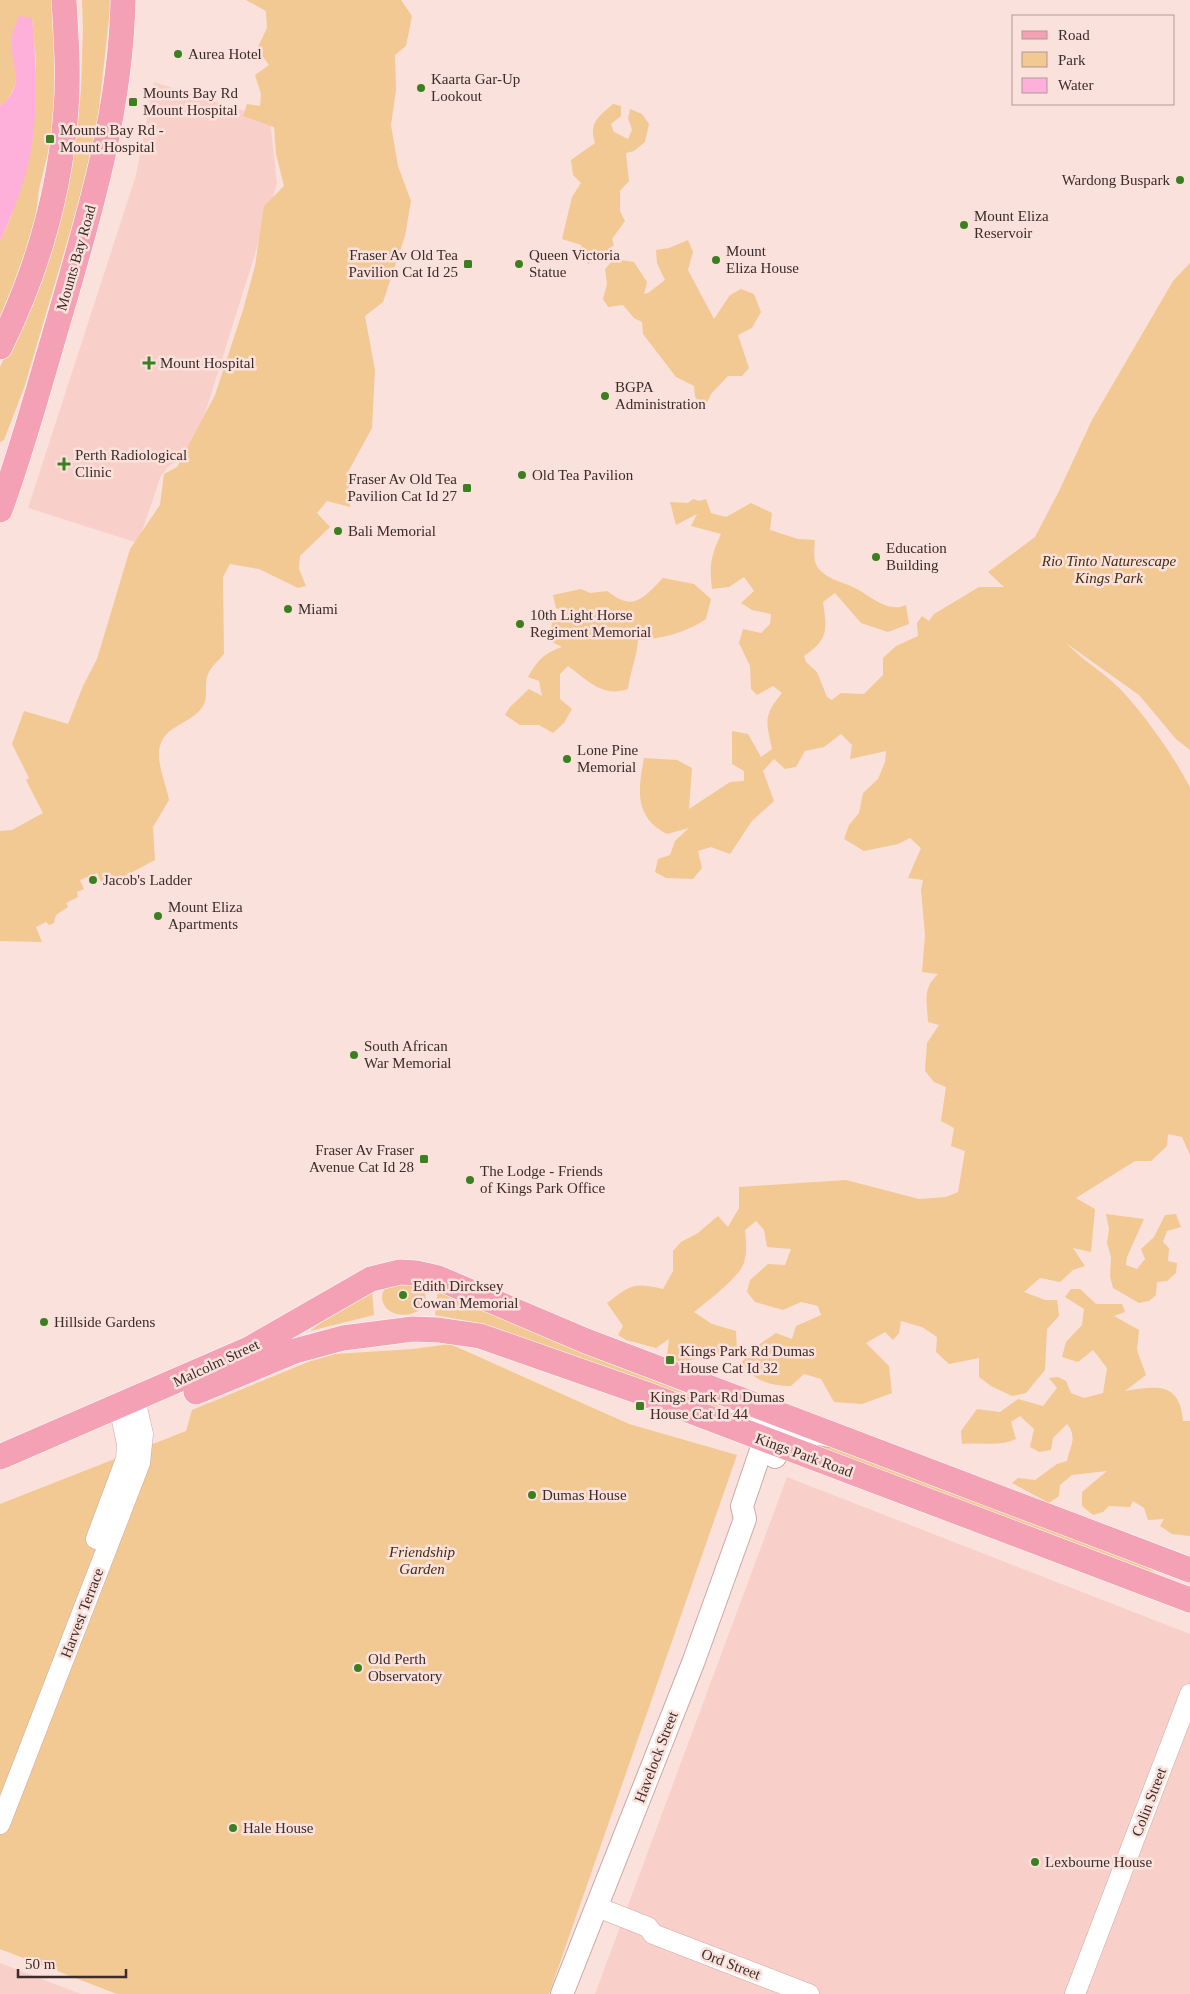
<svg xmlns="http://www.w3.org/2000/svg" width="1190" height="1994" font-family="Georgia,serif">
	<style>
		.built { fill: #f9d0c9 }
		.green { fill: #f2c893 }
		.water { fill: #feb0db }
		.lines { fill: none; stroke-linecap: round; stroke-linejoin: round }
		.tertiary-casing { stroke: #d0a8a1; stroke-width: 21 }
		.secondary-casing { stroke: #d0a8a1; stroke-width: 24 }
		.primary-casing { stroke: #fff; stroke-width: 26 }
		.tertiary { stroke: #fff; stroke-width: 20 }
		.secondary { stroke: #fff; stroke-width: 22 }
		.primary { stroke: #f4a0b5; stroke-width: 25 }
		.poi-dot { fill: #3b7f21; stroke: #fbe1dc; stroke-width: 2 }
		.labels { text-anchor: middle; stroke-width: 5; stroke-linejoin: round; paint-order: stroke }
		.poi-label { font-size: 15px; fill: #3c2c29; stroke: #fbe1dc; text-anchor: start }
		.street-label { font-size: 15px; fill: #3c2c29; stroke: #fbe1dc }
		.park-label { font-size: 15px; font-style: italic; fill: #432e10; stroke: #fbe1dc }
	</style>
	<rect width="100%" height="100%" fill="#fbe1dc"/>
	<path class="built" d="M 154,82 L 270,119 L 277,184 L 192,455 L 170,465 L 161,476 L 138,543 L 28,508 L 136,175 Z
		M 787,1477 L 1190,1634 L 1190,1994 L 595,1994 Z
		M 0,1963 L 81,1994 L 0,1994 Z"/>
	<path class="green" d="M 0,0 L 58,0 L 55,123 L 39,189 L 33,237 L 0,324 L 0,241 L 11,217 L 32,144 L 36,62 L 32,18 L 12,36 C 15,62 24,89 0,106 Z
		M 82,0 L 111,0 L 98,117 L 81,195 L 24,388 L 4,440 L 0,442 L 0,367 L 25,313 L 76,133 L 81,91 L 83,30 Z
		M 246,0 L 401,0 L 412,16 L 406,46 L 395,55 L 396,90 L 391,125 L 398,166 L 411,201 L 405,236 L 383,302 L 365,316 L 375,370 L 372,428 L 348,472 L 350,507 L 327,501 L 317,513 L 330,527 L 300,556 L 299,569 L 306,586 L 298,588 L 259,569 L 230,564 L 223,577 L 224,654 C 219,660 212,666 209,672 C 203,682 209,697 203,706 C 197,716 185,721 176,727 C 145,744 165,776 169,800 L 153,827 L 155,860 L 127,875 L 123,881 L 107,879 L 101,882 L 97,873 L 80,880 L 84,889 L 77,892 L 78,897 L 66,903 L 68,907 L 56,915 L 54,923 L 49,925 L 46,922 L 36,927 L 42,942 L 0,941 L 0,831 L 12,830 L 43,813 L 26,780 L 29,778 L 12,744 L 24,711 L 68,724 L 83,686 L 97,659 L 130,549 L 160,505 L 164,474 L 177,467 L 215,395 L 243,310 L 255,266 L 264,206 L 284,186 L 276,154 L 274,127 L 243,116 L 247,104 L 260,106 L 261,94 L 255,75 L 269,65 L 257,49 L 267,28 L 266,11 Z
		M 613,104 L 621,106 L 621,116 L 611,124 L 614,132 L 628,139 L 632,130 L 628,118 L 630,109 L 642,114 L 649,124 L 645,142 L 634,151 L 626,153 L 629,181 L 620,191 L 620,211 L 625,221 L 612,239 L 614,245 L 602,256 L 588,264 L 581,245 L 562,239 L 572,197 L 581,183 L 573,175 L 571,160 L 595,143 C 588,123 599,116 613,104 Z
		M 688,240 L 693,252 L 688,270 L 714,319 L 730,295 L 741,289 L 754,294 L 761,312 L 752,328 L 738,335 L 749,368 L 742,376 L 728,376 L 711,394 L 707,403 L 701,403 L 695,397 L 694,386 L 676,377 L 643,334 L 642,322 L 634,318 L 623,305 L 608,307 L 603,299 L 607,284 L 605,269 L 614,259 L 634,262 L 647,282 L 644,294 L 648,293 L 665,280 L 657,263 L 656,250 L 669,248 Z
		M 1190,263 L 1190,750 L 1176,739 L 1139,695 L 1066,643 C 1084,662 1107,674 1124,693 C 1149,721 1172,754 1190,787 L 1190,1155 L 1182,1137 L 1168,1134 L 1167,1146 L 1151,1161 L 1135,1161 L 1076,1198 L 1095,1209 L 1091,1252 L 1073,1248 L 1085,1266 L 1073,1270 L 1060,1282 L 1040,1278 L 1024,1292 L 1045,1300 L 1057,1300 L 1059,1316 L 1047,1329 L 1045,1370 L 1026,1393 L 1012,1396 L 991,1386 L 979,1377 L 979,1358 L 949,1364 L 936,1352 L 937,1337 L 922,1327 L 901,1321 L 899,1333 L 893,1340 L 885,1332 L 866,1343 L 889,1366 L 892,1393 L 862,1404 L 834,1402 L 821,1379 L 804,1374 L 791,1386 C 770,1386 753,1381 742,1362 L 751,1350 L 776,1333 L 792,1339 L 796,1326 L 821,1315 L 818,1306 L 801,1302 L 783,1310 L 755,1302 L 747,1292 L 750,1280 L 768,1264 L 785,1265 L 791,1249 L 767,1247 L 764,1230 L 756,1221 L 745,1230 C 746,1242 748,1258 741,1269 C 731,1283 708,1301 694,1312 L 712,1324 L 736,1331 L 737,1351 L 723,1356 L 701,1348 L 696,1359 L 679,1362 L 667,1355 L 669,1339 L 656,1348 L 626,1340 L 618,1335 L 623,1326 L 607,1303 C 631,1285 633,1282 663,1289 L 673,1271 L 673,1251 L 681,1242 L 698,1233 L 718,1216 L 728,1227 L 739,1208 L 739,1187 L 846,1180 L 919,1199 L 946,1197 L 958,1192 L 965,1151 L 951,1146 L 954,1128 L 941,1121 L 946,1087 L 934,1082 L 925,1071 L 927,1043 L 939,1025 L 928,1022 C 927,1001 922,989 938,974 L 922,972 L 925,935 L 921,890 L 923,880 L 908,878 L 921,848 L 910,838 L 898,844 L 864,851 L 844,839 L 849,825 L 859,813 L 863,793 L 878,779 L 885,762 L 886,751 L 850,759 L 852,745 L 841,734 L 824,747 L 805,751 L 796,767 L 785,769 L 774,759 L 763,771 L 774,801 L 752,821 L 730,854 L 711,847 L 698,851 L 702,868 L 693,879 L 666,878 L 655,872 L 658,859 L 670,855 L 675,841 L 689,828 L 667,834 C 634,817 638,790 644,758 L 677,760 L 692,768 L 689,809 L 730,782 L 744,781 L 744,771 L 732,764 L 732,731 L 748,734 L 761,757 L 772,749 C 766,721 763,716 782,693 L 773,686 L 757,695 L 751,689 L 750,666 L 739,643 L 743,629 L 761,633 L 770,624 L 771,614 L 752,610 L 741,603 L 754,591 L 744,577 L 729,587 L 712,589 C 709,565 711,556 721,534 L 691,526 L 697,514 L 676,525 L 670,502 L 688,503 L 693,499 L 699,501 L 706,499 L 711,513 L 726,517 L 751,503 L 772,513 L 770,530 L 798,539 L 815,540 C 814,552 812,564 822,572 C 830,580 843,582 853,587 C 868,594 888,614 906,605 L 909,624 L 888,632 L 861,623 L 835,593 L 823,602 C 827,629 829,639 804,656 L 806,662 L 817,672 L 827,697 L 832,700 L 841,693 L 864,694 L 883,675 L 883,658 L 896,646 L 918,636 L 917,623 L 922,616 L 929,621 L 934,614 L 979,587 L 1004,587 L 988,572 L 1035,537 L 1059,491 L 1092,420 L 1173,281 Z
		M 663,578 L 694,584 L 711,599 L 706,619 C 685,633 662,639 638,640 C 637,657 630,672 628,689 C 603,698 587,680 568,666 L 560,674 L 560,699 L 572,709 L 564,723 L 553,733 L 539,725 L 520,725 L 505,715 L 510,707 L 529,689 L 542,696 L 539,681 L 528,677 C 537,661 544,653 562,647 L 550,641 L 552,623 L 568,614 L 556,608 L 553,595 L 581,589 L 590,593 L 607,591 C 634,612 642,599 663,578 Z
		M 1106,1214 L 1144,1219 L 1127,1257 L 1126,1265 L 1137,1269 L 1145,1259 L 1141,1249 L 1154,1237 L 1165,1215 L 1176,1214 L 1181,1227 L 1167,1231 L 1163,1242 L 1169,1248 L 1168,1261 L 1177,1263 L 1176,1273 L 1167,1281 L 1157,1282 L 1156,1295 L 1149,1301 L 1139,1303 L 1113,1288 L 1110,1276 L 1111,1257 L 1107,1243 L 1109,1229 Z
		M 392,1282 L 422,1286 C 440,1317 385,1326 382,1298 C 382,1291 386,1286 392,1282 Z
		M 441,1287 L 660,1383 L 753,1419 L 762,1426 L 479,1323 L 435,1315 L 438,1289 Z
		M 1071,1289 L 1080,1289 L 1096,1304 L 1122,1304 L 1125,1312 L 1114,1316 L 1139,1330 L 1137,1350 L 1146,1375 L 1125,1391 C 1156,1386 1180,1381 1183,1421 L 1190,1421 L 1190,1536 L 1172,1534 L 1160,1526 L 1164,1519 L 1148,1520 L 1144,1508 L 1133,1501 L 1130,1507 L 1109,1506 L 1103,1512 L 1093,1515 L 1082,1506 L 1082,1492 L 1107,1471 L 1072,1475 L 1060,1485 L 1059,1496 L 1049,1503 L 1012,1483 L 1018,1478 L 1035,1480 L 1057,1464 L 1067,1461 C 1070,1446 1078,1438 1067,1424 L 1053,1438 L 1051,1450 L 1039,1452 L 1030,1447 L 1034,1429 L 1020,1416 L 1011,1422 L 1016,1439 C 1000,1447 980,1442 962,1444 L 961,1431 L 977,1409 L 1000,1412 L 1018,1399 L 1043,1406 L 1057,1388 L 1049,1378 L 1058,1377 L 1066,1381 L 1071,1393 L 1084,1398 L 1103,1393 L 1107,1368 L 1093,1350 L 1078,1362 L 1062,1357 L 1066,1342 L 1082,1325 L 1084,1309 L 1065,1297 Z
		M 372,1291 L 374,1315 L 310,1331 L 355,1297 Z
		M 450,1344 L 629,1424 L 737,1455 L 549,1994 L 117,1994 L 0,1949 L 0,1504 L 186,1431 L 192,1410 L 308,1362 L 335,1354 L 413,1349 Z
		M 795,1440 L 820,1441 L 1134,1559 L 1156,1573 L 1190,1586 L 1190,1595 Z"/>
	<path class="water" d="M 19,16 L 32,18 C 36,59 38,103 32,144 C 28,174 13,214 0,241 L 0,106 C 29,85 8,63 12,36 C 13,29 17,22 19,16 Z"/>
	<g class="lines">
		<defs>
			<path id="tertiary" d="M 96,1539 L 126,1459 L 127,1444 L 119,1406
				M 0,1824 L 140,1463 L 143,1434 L 135,1399
				M 597,1907 L 648,1927 L 653,1934 L 809,1994
				M 1075,1994 L 1190,1694"/>
			<path id="secondary" d="M 736,1404 L 769,1428 L 775,1457
				M 562,1994 L 693,1663 L 745,1519 L 742,1506 L 761,1450 C 778,1435 807,1430 829,1436"/>
			<path id="primary" d="M 0,347 C 36,274 60,192 66,110 C 69,73 66,37 64,0
				M 0,510 C 22,450 39,387 57,326 C 88,219 121,112 123,0
				M 196,1392 L 295,1351 L 343,1338 L 413,1329 L 438,1330 L 480,1336 L 643,1393 L 1190,1600
				M 0,1457 L 249,1349 L 371,1279 L 400,1272 L 416,1273 L 438,1278 L 586,1341 L 1190,1570"/>
		</defs>
		<use href="#tertiary" class="tertiary-casing"/>
		<use href="#secondary" class="secondary-casing"/>
		<use href="#primary" class="primary-casing"/>
		<use href="#tertiary" class="tertiary"/>
		<use href="#secondary" class="secondary"/>
		<use href="#primary" class="primary"/>
	</g>
	<g class="poi-dot">
		<circle cx="178" cy="54" r="5"/>
		<circle cx="421" cy="88" r="5"/>
		<rect x="128" y="97" width="10" height="10" rx="2.5"/>
		<rect x="45" y="134" width="10" height="10" rx="2.5"/>
		<circle cx="1180" cy="180" r="5"/>
		<circle cx="964" cy="225" r="5"/>
		<circle cx="716" cy="260" r="5"/>
		<rect x="463" y="259" width="10" height="10" rx="2.5"/>
		<circle cx="519" cy="264" r="5"/>
		<path d="M146.5 355.5h5v5h5v5h-5v5h-5v-5h-5v-5h5z"/>
		<circle cx="605" cy="396" r="5"/>
		<path d="M61.5 456.5h5v5h5v5h-5v5h-5v-5h-5v-5h5z"/>
		<circle cx="522" cy="475" r="5"/>
		<rect x="462" y="483" width="10" height="10" rx="2.5"/>
		<circle cx="338" cy="531" r="5"/>
		<circle cx="876" cy="557" r="5"/>
		<circle cx="288" cy="609" r="5"/>
		<circle cx="520" cy="624" r="5"/>
		<circle cx="567" cy="759" r="5"/>
		<circle cx="93" cy="880" r="5"/>
		<circle cx="158" cy="916" r="5"/>
		<circle cx="354" cy="1055" r="5"/>
		<rect x="419" y="1154" width="10" height="10" rx="2.5"/>
		<circle cx="470" cy="1180" r="5"/>
		<circle cx="403" cy="1295" r="5"/>
		<circle cx="44" cy="1322" r="5"/>
		<rect x="665" y="1355" width="10" height="10" rx="2.5"/>
		<rect x="635" y="1401" width="10" height="10" rx="2.5"/>
		<circle cx="532" cy="1495" r="5"/>
		<circle cx="358" cy="1668" r="5"/>
		<circle cx="233" cy="1828" r="5"/>
		<circle cx="1035" cy="1862" r="5"/>
	</g>
	<g class="labels">
		<g class="poi-label">
			<text x="188" y="59">Aurea Hotel</text>
			<text x="431" y="84">Kaarta Gar-Up<tspan x="431" dy="17">Lookout</tspan></text>
			<text x="143" y="98">Mounts Bay Rd<tspan x="143" dy="17">Mount Hospital</tspan></text>
			<text x="60" y="135">Mounts Bay Rd -<tspan x="60" dy="17">Mount Hospital</tspan></text>
			<text x="1170" y="185" text-anchor="end">Wardong Buspark</text>
			<text x="974" y="221">Mount Eliza<tspan x="974" dy="17">Reservoir</tspan></text>
			<text x="726" y="256">Mount<tspan x="726" dy="17">Eliza House</tspan></text>
			<text x="458" y="260" text-anchor="end">Fraser Av Old Tea<tspan x="458" dy="17">Pavilion Cat Id 25</tspan></text>
			<text x="529" y="260">Queen Victoria<tspan x="529" dy="17">Statue</tspan></text>
			<text x="160" y="368">Mount Hospital</text>
			<text x="615" y="392">BGPA<tspan x="615" dy="17">Administration</tspan></text>
			<text x="75" y="460">Perth Radiological<tspan x="75" dy="17">Clinic</tspan></text>
			<text x="532" y="480">Old Tea Pavilion</text>
			<text x="457" y="484" text-anchor="end">Fraser Av Old Tea<tspan x="457" dy="17">Pavilion Cat Id 27</tspan></text>
			<text x="348" y="536">Bali Memorial</text>
			<text x="886" y="553">Education<tspan x="886" dy="17">Building</tspan></text>
			<text x="298" y="614">Miami</text>
			<text x="530" y="620">10th Light Horse<tspan x="530" dy="17">Regiment Memorial</tspan></text>
			<text x="577" y="755">Lone Pine<tspan x="577" dy="17">Memorial</tspan></text>
			<text x="103" y="885">Jacob's Ladder</text>
			<text x="168" y="912">Mount Eliza<tspan x="168" dy="17">Apartments</tspan></text>
			<text x="364" y="1051">South African<tspan x="364" dy="17">War Memorial</tspan></text>
			<text x="414" y="1155" text-anchor="end">Fraser Av Fraser<tspan x="414" dy="17">Avenue Cat Id 28</tspan></text>
			<text x="480" y="1176">The Lodge - Friends<tspan x="480" dy="17">of Kings Park Office</tspan></text>
			<text x="413" y="1291">Edith Dircksey<tspan x="413" dy="17">Cowan Memorial</tspan></text>
			<text x="54" y="1327">Hillside Gardens</text>
			<text x="680" y="1356">Kings Park Rd Dumas<tspan x="680" dy="17">House Cat Id 32</tspan></text>
			<text x="650" y="1402">Kings Park Rd Dumas<tspan x="650" dy="17">House Cat Id 44</tspan></text>
			<text x="542" y="1500">Dumas House</text>
			<text x="368" y="1664">Old Perth<tspan x="368" dy="17">Observatory</tspan></text>
			<text x="243" y="1833">Hale House</text>
			<text x="1045" y="1867">Lexbourne House</text>
		</g>
		<g class="street-label">
			<text transform="translate(76 258) rotate(-74)" y="5">Mounts Bay Road</text>
			<text transform="translate(216 1363) rotate(-25)" y="5">Malcolm Street</text>
			<text transform="translate(804 1455) rotate(20)" y="5">Kings Park Road</text>
			<text transform="translate(82 1613) rotate(-69)" y="5">Harvest Terrace</text>
			<text transform="translate(656 1757) rotate(-69)" y="5">Havelock Street</text>
			<text transform="translate(1149 1802) rotate(-69)" y="5">Colin Street</text>
			<text transform="translate(731 1964) rotate(21)" y="5">Ord Street</text>
		</g>
		<g class="park-label">
			<text x="1109" y="566">Rio Tinto Naturescape<tspan x="1109" dy="17">Kings Park</tspan></text>
			<text x="422" y="1557">Friendship<tspan x="422" dy="17">Garden</tspan></text>
		</g>
	</g>
	<rect x="1012" y="15" width="162" height="90" fill="#fbe1dc" stroke="#af9994"/>
	<rect x="1022" y="31" width="25" height="8" fill="#f4a0b5" stroke="#af9994"/>
	<text x="1058" y="40" font-size="15" fill="#3c2c29">Road</text>
	<rect x="1022" y="52" width="25" height="15" fill="#f2c893" stroke="#af9994"/>
	<text x="1058" y="65" font-size="15" fill="#3c2c29">Park</text>
	<rect x="1022" y="78" width="25" height="15" fill="#feb0db" stroke="#af9994"/>
	<text x="1058" y="90" font-size="15" fill="#3c2c29">Water</text>
	<path d="M18 1969v8h108v-8" fill="none" stroke="#3c2c29" stroke-width="2.5"/>
	<text x="25" y="1969" font-size="15" fill="#3c2c29" stroke="#fbe1dc" stroke-width="4" paint-order="stroke">50 m</text>
</svg>
